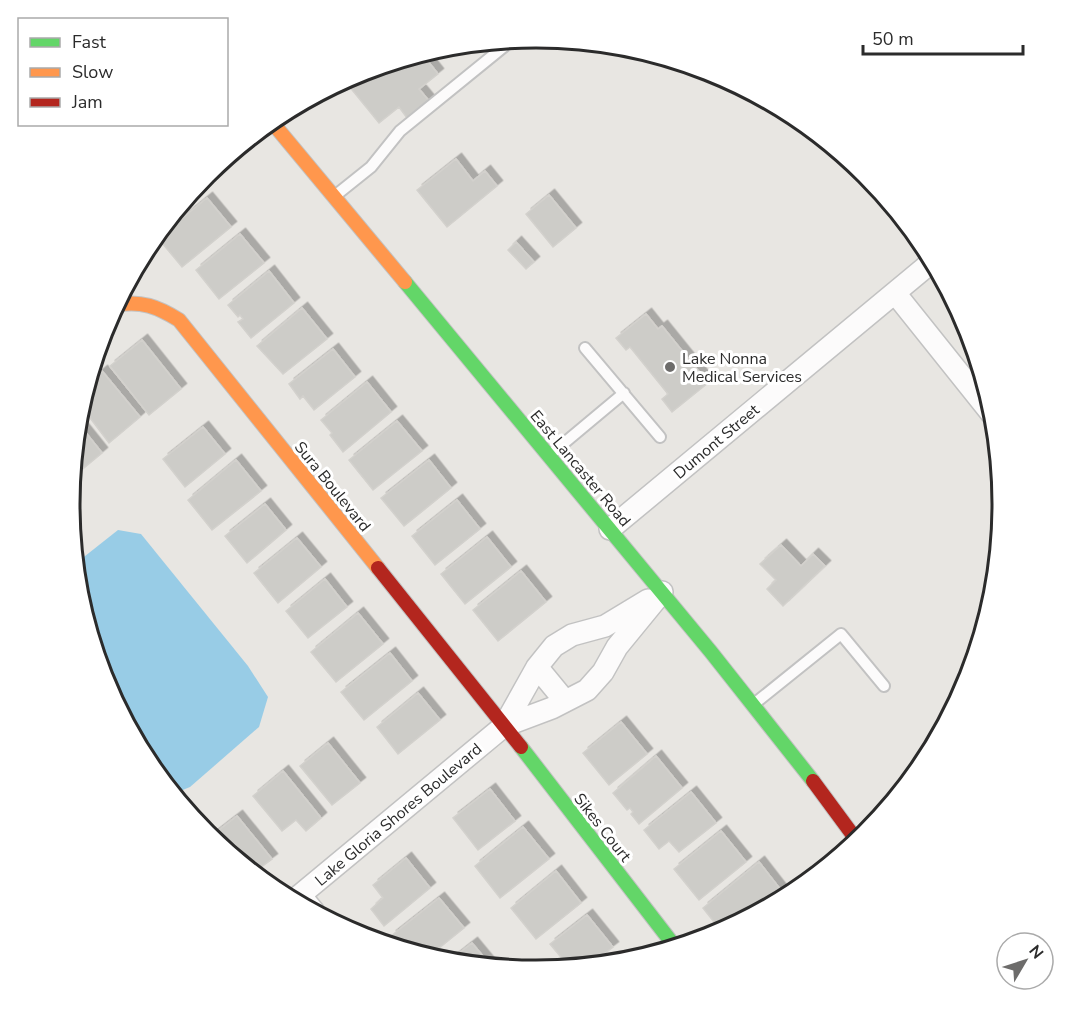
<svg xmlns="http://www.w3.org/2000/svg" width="1073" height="1009" font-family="'Nunito Sans',sans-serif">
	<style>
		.water { fill: #98cce6 }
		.building { fill: #cdccc8; stroke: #d3d1cd; stroke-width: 1.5; filter: url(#shadow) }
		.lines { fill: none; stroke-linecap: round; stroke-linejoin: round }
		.lane-casing { stroke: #c2c2c2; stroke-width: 14 }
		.street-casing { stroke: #c2c2c2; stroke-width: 24 }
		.fast-casing { stroke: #c2c2c2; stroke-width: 16 }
		.slow-casing { stroke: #c2c2c2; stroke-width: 16 }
		.jam-casing { stroke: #c2c2c2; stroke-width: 16 }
		.lane { stroke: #fcfbfb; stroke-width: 10 }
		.street { stroke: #fcfbfb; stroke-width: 21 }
		.fast { stroke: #63d668; stroke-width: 14 }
		.slow { stroke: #ff974d; stroke-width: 14 }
		.jam { stroke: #b3261e; stroke-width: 14 }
		.poi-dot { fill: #6d6c6b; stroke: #fff; stroke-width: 2 }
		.labels { text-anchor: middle; stroke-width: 6; stroke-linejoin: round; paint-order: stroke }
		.poi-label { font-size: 16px; fill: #2b2b2b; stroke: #fff; text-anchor: start }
		.street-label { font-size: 16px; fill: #2b2b2b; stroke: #fff }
		.rim { fill: none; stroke: #2b2b2b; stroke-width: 3 }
	</style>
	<defs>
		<filter id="shadow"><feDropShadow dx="5.5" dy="-5.5" stdDeviation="0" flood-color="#0004"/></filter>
	</defs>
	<rect width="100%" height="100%" fill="#e8e6e2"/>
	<path class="water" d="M 118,530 L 141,534 L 248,666 L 268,697 L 259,727 L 190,787 L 173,794 L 148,764 L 105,683 L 78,595 L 75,564 Z"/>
	<path class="building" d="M 422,54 L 438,74 L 419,89 L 429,101 L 407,118 L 399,107 L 379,123 L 344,80 L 358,73 Z
		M 456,159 L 473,181 L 485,171 L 497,186 L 447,227 L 417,190 Z
		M 549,195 L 576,228 L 553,247 L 526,214 Z
		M 207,198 L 231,227 L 182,267 L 158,238 Z
		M 240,234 L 264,263 L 219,299 L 196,270 Z
		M 516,242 L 534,262 L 526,269 L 508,250 Z
		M 269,271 L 294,303 L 251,338 L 238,322 L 243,319 L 240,315 L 238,317 L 228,305 Z
		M 302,308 L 327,339 L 283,374 L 257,346 Z
		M 646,314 L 658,329 L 662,326 L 708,383 L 672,412 L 662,399 L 668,394 L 630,347 L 626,350 L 616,338 Z
		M 142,340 L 181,389 L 149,415 L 110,366 Z
		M 333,349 L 355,377 L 314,410 L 303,396 L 300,399 L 289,384 Z
		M 102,371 L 140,417 L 109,443 L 81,406 L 84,395 L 88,392 L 86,389 L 87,384 Z
		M 367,382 L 391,412 L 343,452 L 330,435 L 332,433 L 321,420 Z
		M 397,421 L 422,451 L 373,490 L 349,460 Z
		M 78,423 L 102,453 L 73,477 L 72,477 Z
		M 203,427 L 225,454 L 185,487 L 163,459 Z
		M 236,460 L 261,491 L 212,530 L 188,500 Z
		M 429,460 L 451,488 L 404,526 L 381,498 Z
		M 457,500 L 480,529 L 435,565 L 412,536 Z
		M 265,504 L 286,530 L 247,563 L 225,536 Z
		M 487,537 L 511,567 L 465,604 L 441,574 Z
		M 297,538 L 321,567 L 278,603 L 254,573 Z
		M 781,545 L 801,566 L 813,554 L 825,566 L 783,606 L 767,589 L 776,580 L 760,564 Z
		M 521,571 L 546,602 L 498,641 L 473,610 Z
		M 325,579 L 347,607 L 308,638 L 286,611 Z
		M 358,613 L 383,644 L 336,682 L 311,652 Z
		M 390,653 L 412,681 L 364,720 L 341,692 Z
		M 418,693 L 440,720 L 398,754 L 377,727 Z
		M 621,722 L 647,754 L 609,785 L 583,753 Z
		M 328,743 L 360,783 L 332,805 L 300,766 Z
		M 656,756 L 682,788 L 639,824 L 631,814 L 633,812 L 630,808 L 627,810 L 613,793 Z
		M 283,771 L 321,818 L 306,831 L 296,820 L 282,831 L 253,796 Z
		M 490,789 L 515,821 L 478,850 L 453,818 Z
		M 691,792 L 716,823 L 679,852 L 669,841 L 659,849 L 644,830 Z
		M 237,816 L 272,859 L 253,873 L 210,837 Z
		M 523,827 L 549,859 L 500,898 L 475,866 Z
		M 721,831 L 746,862 L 699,900 L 674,869 Z
		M 406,858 L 430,888 L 384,926 L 371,909 L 383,898 L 373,885 Z
		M 759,862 L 784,894 L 763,910 L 722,932 L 703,908 Z
		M 556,871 L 581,903 L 536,939 L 511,908 Z
		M 439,898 L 464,928 L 428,957 L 402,949 L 391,936 Z
		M 587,915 L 613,947 L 588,966 L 570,968 L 550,944 Z
		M 472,943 L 492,967 L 447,963 Z"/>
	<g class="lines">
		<defs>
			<path id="lane" d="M 336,195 L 371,167 L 400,131 L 512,40
				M 585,348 L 660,437
				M 551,454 L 624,393
				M 754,704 L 841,634 L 884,686"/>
			<path id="street" d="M 895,293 L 995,418
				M 610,529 L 933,261
				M 537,667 L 565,701
				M 504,726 L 537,667 L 554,646 L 572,635 L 605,626 L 648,600
				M 300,895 L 314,912
				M 293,901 L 504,726 L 552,708 L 587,690 L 603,672 L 617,647 L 662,592"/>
			<path id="fast" d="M 405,282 L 711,652 L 813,781
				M 521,747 L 676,948"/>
			<path id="slow" d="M 271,121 L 405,282
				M 116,305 C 141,300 158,307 179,320 L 378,568"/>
			<path id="jam" d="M 378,568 L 521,747
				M 813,781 L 858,842"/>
		</defs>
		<use href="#lane" class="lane-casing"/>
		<use href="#street" class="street-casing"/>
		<use href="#fast" class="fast-casing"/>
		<use href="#slow" class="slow-casing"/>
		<use href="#jam" class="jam-casing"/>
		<use href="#lane" class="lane"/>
		<use href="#street" class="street"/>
		<use href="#fast" class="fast"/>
		<use href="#slow" class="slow"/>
		<use href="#jam" class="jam"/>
	</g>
	<circle class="poi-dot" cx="670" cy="367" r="6"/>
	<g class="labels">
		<g class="poi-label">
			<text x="682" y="364">Lake Nonna<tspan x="682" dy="18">Medical Services</tspan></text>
		</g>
		<g class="street-label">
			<text transform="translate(716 441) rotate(-40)" y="6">Dumont Street</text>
			<text transform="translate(581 468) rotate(50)" y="6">East Lancaster Road</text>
			<text transform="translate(333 486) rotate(51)" y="6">Sura Boulevard</text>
			<text transform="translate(398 814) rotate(-40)" y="6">Lake Gloria Shores Boulevard</text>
			<text transform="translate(603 827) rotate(52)" y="6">Sikes Court</text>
		</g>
	</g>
	<path d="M0 0H1073V1009H0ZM80 504a456 456 0 1 1 912 0a456 456 0 1 1-912 0Z" fill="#fff" fill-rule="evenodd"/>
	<path class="rim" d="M80 504a456 456 0 1 1 912 0a456 456 0 1 1-912 0Z"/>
	<rect x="18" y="18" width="210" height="108" fill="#ffffff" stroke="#aaaaaa" stroke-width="1.5"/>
	<rect x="30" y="38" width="30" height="9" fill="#63d668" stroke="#aaaaaa" stroke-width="1.5"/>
	<text x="72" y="48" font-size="18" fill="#2b2b2b">Fast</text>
	<rect x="30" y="68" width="30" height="9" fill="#ff974d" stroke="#aaaaaa" stroke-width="1.5"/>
	<text x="72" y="78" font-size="18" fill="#2b2b2b">Slow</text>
	<rect x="30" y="98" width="30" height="9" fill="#b3261e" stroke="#aaaaaa" stroke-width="1.5"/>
	<text x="72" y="108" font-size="18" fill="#2b2b2b">Jam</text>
	<g transform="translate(1025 961) rotate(51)"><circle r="28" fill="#ffffff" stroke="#aaaaaa" stroke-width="1.5"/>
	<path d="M0-4.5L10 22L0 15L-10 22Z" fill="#6d6c6b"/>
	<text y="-9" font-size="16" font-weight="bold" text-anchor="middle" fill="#2b2b2b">N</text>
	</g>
	<path d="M863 45v9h160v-9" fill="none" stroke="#2b2b2b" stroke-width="3"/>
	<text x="872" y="45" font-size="18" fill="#2b2b2b" stroke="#ffffff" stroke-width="4.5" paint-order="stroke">50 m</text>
</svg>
